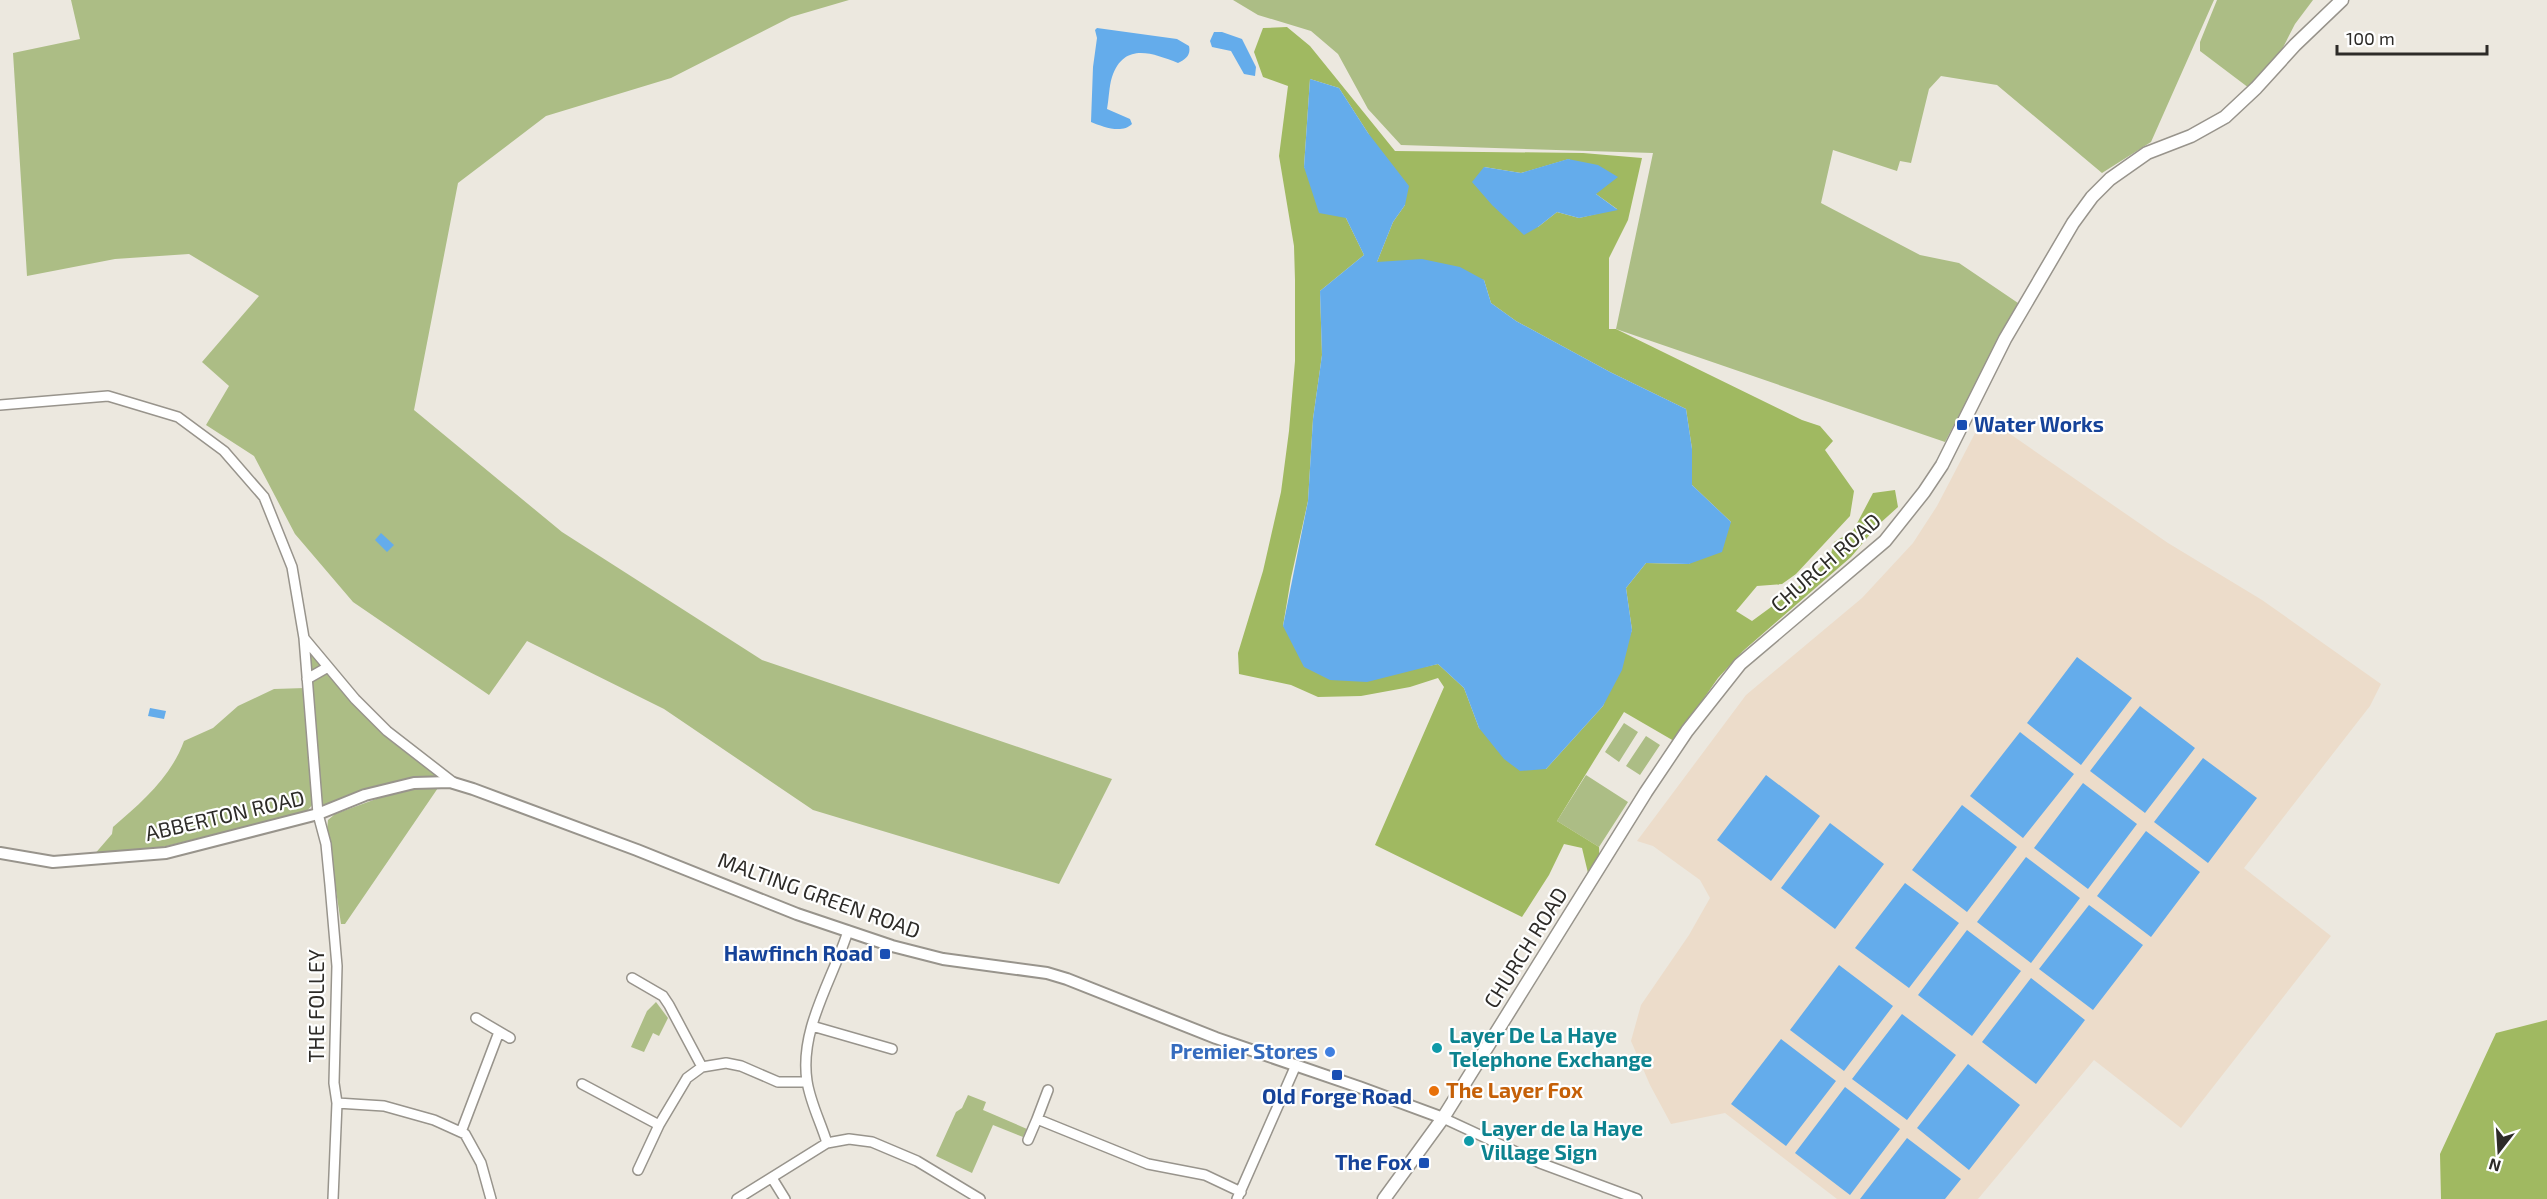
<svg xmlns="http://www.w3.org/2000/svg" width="2547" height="1199" font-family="'Exo 2',sans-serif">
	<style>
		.industrial { fill: #ecdcca }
		.green { fill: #acbd85 }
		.forest { fill: #a0b961; fill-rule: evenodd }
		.water { fill: #64aceb }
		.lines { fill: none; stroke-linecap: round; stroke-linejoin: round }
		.minor-casing { stroke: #98948c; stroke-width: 12 }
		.tertiary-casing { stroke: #98948c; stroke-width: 14 }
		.secondary-casing { stroke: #98948c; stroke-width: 15 }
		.minor { stroke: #fff; stroke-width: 9 }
		.tertiary { stroke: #fff; stroke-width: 10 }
		.secondary { stroke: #fff; stroke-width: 12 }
		.transit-dot { fill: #1a4fb4; stroke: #fff; stroke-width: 2 }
		.culture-dot { fill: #0f9aa8; stroke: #fff; stroke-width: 2 }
		.shop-dot { fill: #3f7fe0; stroke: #fff; stroke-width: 2 }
		.food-dot { fill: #e8710a; stroke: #fff; stroke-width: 2 }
		.labels { text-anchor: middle; stroke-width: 4.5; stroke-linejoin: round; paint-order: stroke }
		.transit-label { font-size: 21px; font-weight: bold; fill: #164399; stroke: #fff; text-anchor: end }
		.street-label { font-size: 21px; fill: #2d2b28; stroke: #fff }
		.culture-label { font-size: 21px; font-weight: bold; fill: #0d838f; stroke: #fff; text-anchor: start }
		.shop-label { font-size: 21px; font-weight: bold; fill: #366cbe; stroke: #fff; text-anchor: end }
		.food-label { font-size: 21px; font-weight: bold; fill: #c56008; stroke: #fff; text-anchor: start }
	</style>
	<rect width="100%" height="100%" fill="#ece8df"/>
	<path class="industrial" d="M 1984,416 L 2168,543 L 2262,600 L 2381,684 L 2370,706 L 2244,868 L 2331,936 L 2181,1128 L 2094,1060 L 1978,1199 L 1837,1199 L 1725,1113 L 1671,1124 L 1650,1085 L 1631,1041 L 1641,1005 L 1689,935 L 1710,898 L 1700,880 L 1653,846 L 1637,841 L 1746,695 L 1862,598 L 1913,543 L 1937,506 Z"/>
	<path class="green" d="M 71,0 L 849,0 L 791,17 L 671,78 L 546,116 L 458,183 L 414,410 L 562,532 L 762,660 L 1112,779 L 1059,884 L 813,810 L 664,709 L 527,641 L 489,695 L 353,602 L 295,534 L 254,456 L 206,425 L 229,386 L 202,362 L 259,296 L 189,254 L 115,259 L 27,276 L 13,53 L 80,39 Z
		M 1233,0 L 2214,0 L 2151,142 L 2102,173 L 1997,85 L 1941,76 L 1929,89 L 1911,163 L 1900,161 L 1897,171 L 1833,150 L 1821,203 L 1920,255 L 1959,263 L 2018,303 L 1945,442 L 1616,329 L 1653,153 L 1401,145 L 1368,109 L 1338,54 L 1311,31 L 1258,15 Z
		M 2217,0 L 2313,0 L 2295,24 L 2275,63 L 2249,88 L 2200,51 L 2200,42 Z
		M 307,648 L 352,701 L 392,742 L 433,772 L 435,776 L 418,776 L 323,805 L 321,803 Z
		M 305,688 L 313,804 L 307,811 L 151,850 L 93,856 L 112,834 L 113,827 C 142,802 171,777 184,741 L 213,728 L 238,706 L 274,689 Z
		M 1624,723 L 1638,732 L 1619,762 L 1605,752 Z
		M 1646,736 L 1660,745 L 1640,775 L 1626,766 Z
		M 1586,775 L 1628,802 L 1599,847 L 1557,821 Z
		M 440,785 L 345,924 L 341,924 L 327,830 L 328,820 L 335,814 L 409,787 Z
		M 656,1002 L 668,1018 L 659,1036 L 653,1033 L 644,1052 L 631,1047 L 647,1011 Z
		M 968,1095 L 986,1102 L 983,1110 L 1027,1129 L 1023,1137 L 993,1125 L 972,1173 L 936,1156 L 956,1112 L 962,1108 Z"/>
	<path class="forest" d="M 1287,27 L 1310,46 L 1395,151 L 1583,153 L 1642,158 L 1628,220 L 1609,258 L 1609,329 L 1616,329 L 1802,420 L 1820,426 L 1833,441 L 1825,450 L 1854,491 L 1850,516 L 1796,574 L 1782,584 L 1757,586 L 1736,611 L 1752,621 L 1797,588 L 1830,558 L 1834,542 L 1853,531 L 1873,493 L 1895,490 L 1898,507 L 1877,526 L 1851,557 L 1743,651 L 1718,678 L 1674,741 L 1624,712 L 1557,821 L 1599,847 C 1600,859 1597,865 1588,873 L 1582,848 L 1564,844 L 1549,875 L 1522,917 L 1375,845 L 1444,687 L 1438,678 L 1410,687 L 1361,696 L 1318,697 L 1291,685 L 1239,674 L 1238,653 L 1263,571 L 1281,492 L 1289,431 L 1295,361 L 1295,280 L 1294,246 L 1279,156 L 1288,86 L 1263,77 L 1254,52 L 1263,28 ZM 1310,79 L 1339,88 L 1368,133 L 1405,205 L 1393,222 L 1377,262 L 1389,262 L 1484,280 L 1491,303 L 1516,321 L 1610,372 L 1686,409 L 1692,449 L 1692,485 L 1731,522 L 1689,564 L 1646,563 L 1626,588 L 1632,630 L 1603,706 L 1546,769 L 1479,728 L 1464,688 L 1438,664 L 1414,669 L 1283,626 L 1291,578 L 1308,501 L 1313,419 L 1322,355 L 1320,291 L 1364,255 L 1346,218 L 1304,167 ZM 1569,159 L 1596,194 L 1617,209 L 1579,218 L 1557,212 L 1538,227 L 1484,167 L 1521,173 Z
		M 2547,1020 L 2547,1199 L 2441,1199 L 2440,1154 L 2496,1033 Z"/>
	<path class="water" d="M 1097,28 L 1177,39 L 1189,46 C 1191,55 1186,59 1178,63 C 1152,53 1124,42 1112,77 C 1109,86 1109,99 1107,109 L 1130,119 L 1132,124 C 1122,134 1103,127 1091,122 L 1093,67 L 1097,38 L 1095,30 Z
		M 1214,32 L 1222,32 L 1242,39 L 1256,67 L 1255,76 L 1244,74 L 1231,51 L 1212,47 L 1210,41 Z
		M 1310,79 L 1339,88 L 1368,133 L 1409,186 L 1405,205 L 1393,222 L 1377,262 L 1422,259 L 1460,267 L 1484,280 L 1491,303 L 1516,321 L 1610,372 L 1686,409 L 1692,449 L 1692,485 L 1731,522 L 1722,552 L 1689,564 L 1646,563 L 1626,588 L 1632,630 L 1622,670 L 1603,706 L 1546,769 L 1520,771 L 1504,759 L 1479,728 L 1464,688 L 1438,664 L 1367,682 L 1330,680 L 1304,667 L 1283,626 L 1308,501 L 1313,419 L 1322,355 L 1320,291 L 1364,255 L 1346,218 L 1319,213 L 1304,167 Z
		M 1568,159 L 1598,165 L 1618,177 L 1596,194 L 1618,210 L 1579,218 L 1557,212 L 1538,227 L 1524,235 L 1492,205 L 1472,182 L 1484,167 L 1521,173 Z
		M 381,533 L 394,545 L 387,552 L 375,540 Z
		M 2077,657 L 2132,698 L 2081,765 L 2027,723 Z
		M 2140,706 L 2195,748 L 2145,813 L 2090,771 Z
		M 150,708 L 166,711 L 164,719 L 148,716 Z
		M 2020,732 L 2074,774 L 2023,838 L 1970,796 Z
		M 2203,758 L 2257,798 L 2208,863 L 2154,822 Z
		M 1766,775 L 1820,816 L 1771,881 L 1717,840 Z
		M 2083,783 L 2137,824 L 2088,889 L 2034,848 Z
		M 1962,805 L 2017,847 L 1967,912 L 1912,870 Z
		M 1830,823 L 1884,864 L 1835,929 L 1781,888 Z
		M 2146,831 L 2200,872 L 2151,937 L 2097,896 Z
		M 2026,857 L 2080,898 L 2031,963 L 1977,922 Z
		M 1905,883 L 1959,923 L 1909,988 L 1855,948 Z
		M 2089,905 L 2143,945 L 2093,1010 L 2039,969 Z
		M 1967,930 L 2021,971 L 1972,1036 L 1918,995 Z
		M 1839,965 L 1893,1006 L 1844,1071 L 1790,1030 Z
		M 2031,978 L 2085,1020 L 2036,1084 L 1982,1042 Z
		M 1902,1014 L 1956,1055 L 1907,1120 L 1852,1079 Z
		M 1781,1039 L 1836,1081 L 1786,1146 L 1731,1104 Z
		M 1968,1064 L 2020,1105 L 1969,1170 L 1917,1128 Z
		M 1845,1087 L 1900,1129 L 1850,1195 L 1795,1153 Z
		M 1907,1138 L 1961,1179 L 1945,1199 L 1860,1199 Z"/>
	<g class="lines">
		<defs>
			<path id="minor" d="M 0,405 L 108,396 L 178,417 L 224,451 L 264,497 L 292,567 L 304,638 L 318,814 L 326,844 L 330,885 L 337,966 L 334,1083 L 337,1103 L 333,1199
				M 304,638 L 355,699 L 387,731 L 454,783
				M 307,679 L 328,667
				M 632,978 L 663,996 L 669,1005 L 702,1067
				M 476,1018 L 510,1038
				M 812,1026 L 892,1049
				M 582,1084 L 659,1125
				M 1048,1090 L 1037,1119 L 1148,1164 L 1205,1175 L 1241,1192
				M 337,1103 L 384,1106 L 434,1120 L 465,1134 L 481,1163 L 491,1199
				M 1443,1118 L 1540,1163 L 1637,1199
				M 461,1132 L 499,1032
				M 1028,1140 L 1037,1119
				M 827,1143 C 821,1123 810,1102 807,1081 C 799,1029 833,979 848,931
				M 638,1170 L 659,1125 L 687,1078 L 702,1067 L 726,1063 L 741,1066 L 778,1082 L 807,1082
				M 772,1178 L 785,1199
				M 737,1199 L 827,1143 L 849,1139 L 872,1142 L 917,1161 L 980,1199
				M 1237,1199 L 1296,1065"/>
			<path id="tertiary" d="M 0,853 L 53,862 L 166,853 L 318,814 L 365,795 L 414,783 L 450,782 L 473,789 L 637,850 L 797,914 L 892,946 L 943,959 L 1047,973 L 1067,979 L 1216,1038 L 1359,1087 L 1443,1118"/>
			<path id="secondary" d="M 1384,1199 L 1443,1118 L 1646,792 L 1687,731 L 1740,664 L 1885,541 L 1924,492 L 1942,465 L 2005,339 L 2073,223 L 2092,197 L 2110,179 L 2147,153 L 2191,136 L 2225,117 L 2256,88 L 2295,45 L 2342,0"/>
		</defs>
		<use href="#minor" class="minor-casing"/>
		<use href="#tertiary" class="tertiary-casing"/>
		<use href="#secondary" class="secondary-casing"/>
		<use href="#minor" class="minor"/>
		<use href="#tertiary" class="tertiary"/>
		<use href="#secondary" class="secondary"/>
	</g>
	<g class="transit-dot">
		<rect x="1956" y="419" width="12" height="12" rx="3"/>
		<rect x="879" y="948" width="12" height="12" rx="3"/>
		<rect x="1331" y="1069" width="12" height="12" rx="3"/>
		<rect x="1418" y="1157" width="12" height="12" rx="3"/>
	</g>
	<g class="culture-dot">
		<circle cx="1437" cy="1048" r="6"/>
		<circle cx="1469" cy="1141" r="6"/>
	</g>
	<circle class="shop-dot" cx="1330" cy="1052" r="6"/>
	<circle class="food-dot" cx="1434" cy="1091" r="6"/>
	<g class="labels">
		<g class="transit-label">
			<text x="1974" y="432" text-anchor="start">Water Works</text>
			<text x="873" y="961">Hawfinch Road</text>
			<text x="1337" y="1104" text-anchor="middle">Old Forge Road</text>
			<text x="1412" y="1170">The Fox</text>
		</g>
		<g class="street-label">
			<text transform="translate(1826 563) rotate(-41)" y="7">CHURCH ROAD</text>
			<text transform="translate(225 816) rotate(-13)" y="7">ABBERTON ROAD</text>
			<text transform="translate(819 896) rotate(20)" y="7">MALTING GREEN ROAD</text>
			<text transform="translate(1526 948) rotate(-58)" y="7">CHURCH ROAD</text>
			<text transform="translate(317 1006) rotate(-90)" y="7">THE FOLLEY</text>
		</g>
		<g class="culture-label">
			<text x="1449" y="1043">Layer De La Haye<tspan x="1449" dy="24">Telephone Exchange</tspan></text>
			<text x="1481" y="1136">Layer de la Haye<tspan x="1481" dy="24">Village Sign</tspan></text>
		</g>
		<g class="shop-label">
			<text x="1318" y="1059">Premier Stores</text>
		</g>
		<g class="food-label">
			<text x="1446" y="1098">The Layer Fox</text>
		</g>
	</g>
	<g transform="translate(2499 1151) rotate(197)" stroke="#ffffff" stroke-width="4.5" paint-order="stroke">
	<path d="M0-4.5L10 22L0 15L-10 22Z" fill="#2d2b28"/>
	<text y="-9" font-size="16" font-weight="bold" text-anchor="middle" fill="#2d2b28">N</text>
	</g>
	<path d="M2337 45v9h150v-9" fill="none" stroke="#2d2b28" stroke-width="3"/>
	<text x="2346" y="45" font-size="18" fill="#2d2b28" stroke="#ffffff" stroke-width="4.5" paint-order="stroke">100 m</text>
</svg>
